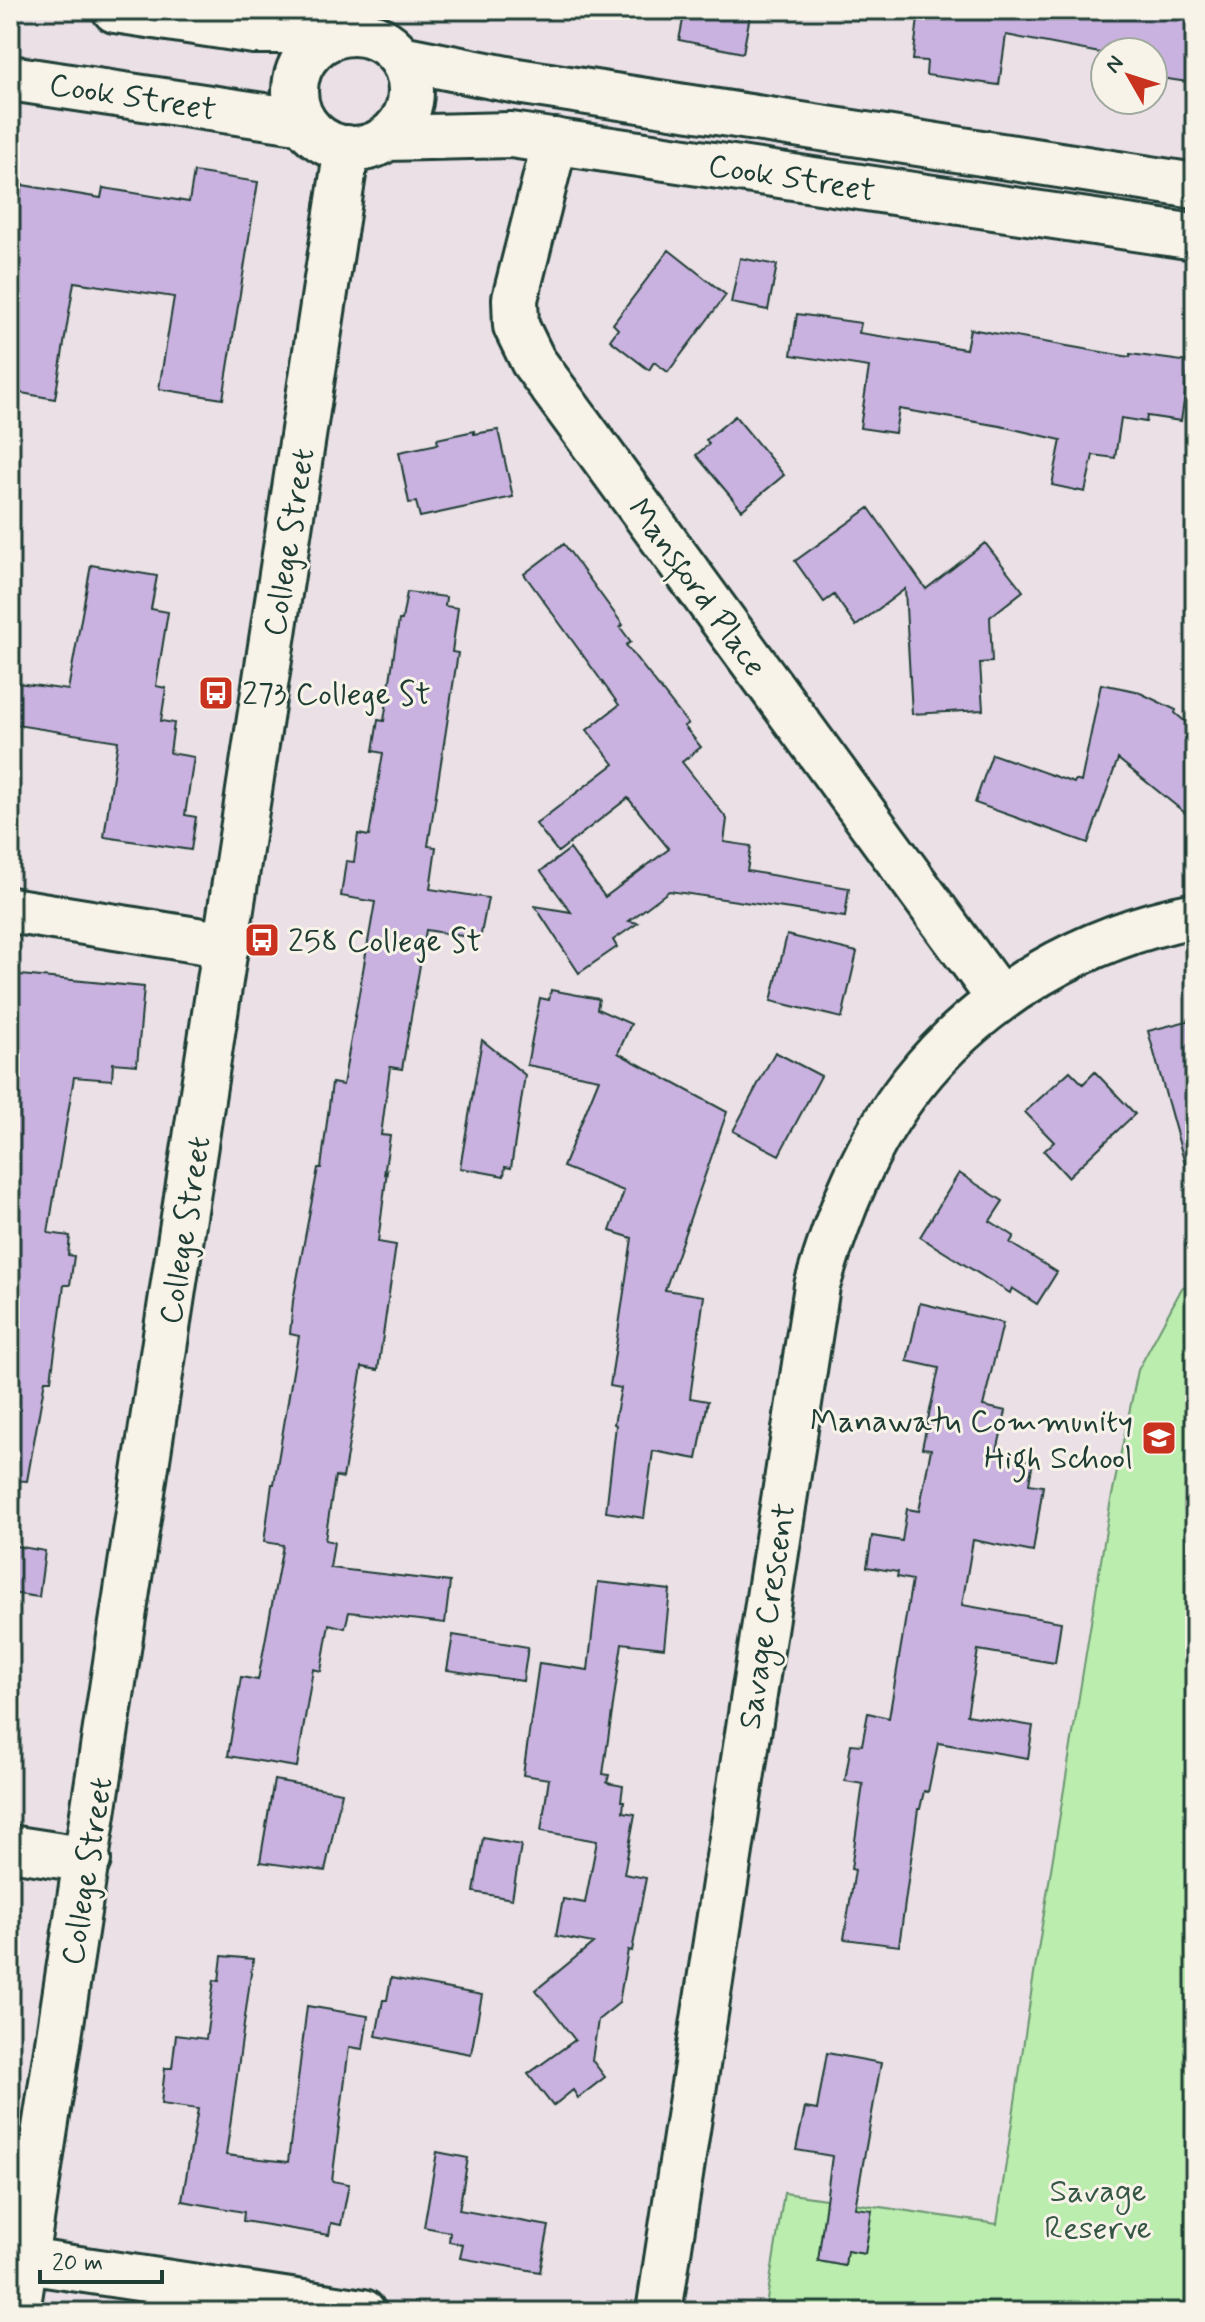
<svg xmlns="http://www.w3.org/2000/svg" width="1205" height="2322" font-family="Mynerve,sans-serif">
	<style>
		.green { fill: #baedae; stroke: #6c9571; stroke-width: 2 }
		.building { fill: #cab2e0; stroke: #1f3d34; stroke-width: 2 }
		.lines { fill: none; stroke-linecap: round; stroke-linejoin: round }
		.street-casing { stroke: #1f3d34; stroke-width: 50 }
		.secondary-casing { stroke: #1f3d34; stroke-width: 50 }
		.street { stroke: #f7f3e8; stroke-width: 44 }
		.secondary { stroke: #f7f3e8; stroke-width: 44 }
		.labels { text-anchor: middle; stroke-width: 6; stroke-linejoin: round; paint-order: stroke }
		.street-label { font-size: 32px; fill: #1f3d34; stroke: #f7f3e8 }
		.poi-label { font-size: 32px; fill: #1f3d34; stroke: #f7f3e8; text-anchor: start }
		.park-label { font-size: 32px; fill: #365746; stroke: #f7f3e8 }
	</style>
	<rect width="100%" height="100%" fill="#eae0e6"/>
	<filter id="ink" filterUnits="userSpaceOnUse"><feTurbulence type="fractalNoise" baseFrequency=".0125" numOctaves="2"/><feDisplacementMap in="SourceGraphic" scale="16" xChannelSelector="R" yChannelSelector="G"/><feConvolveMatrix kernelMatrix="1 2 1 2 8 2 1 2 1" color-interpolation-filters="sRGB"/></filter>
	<g filter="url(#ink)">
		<path class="green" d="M 1195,1279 L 1195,2312 L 765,2312 L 784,2193 L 997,2224 L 1032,1987 L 1110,1505 L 1138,1370 L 1182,1288 Z"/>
		<path class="building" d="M 685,10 L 751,10 L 743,53 L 679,40 Z
			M 919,10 L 1195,10 L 1195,83 L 1153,77 L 1153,52 L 1105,54 L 1006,35 L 999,85 L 926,75 L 927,61 L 913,60 Z
			M 194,172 L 258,182 L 223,399 L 159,389 L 174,297 L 74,282 L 55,399 L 10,391 L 10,257 L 22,185 L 101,198 L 103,188 L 189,202 Z
			M 669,250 L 726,295 L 668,372 L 654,362 L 649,370 L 610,340 L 618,329 L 613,324 Z
			M 740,258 L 777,265 L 768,310 L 731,303 Z
			M 797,314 L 861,323 L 859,333 L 966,349 L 970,329 L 1130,357 L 1130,354 L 1190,362 L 1181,421 L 1147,416 L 1146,422 L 1121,418 L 1115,458 L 1093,455 L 1085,492 L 1052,485 L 1061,440 L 1000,426 L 899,409 L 895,433 L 860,428 L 869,367 L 791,355 Z
			M 735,416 L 784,475 L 742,510 L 696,455 L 709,444 L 706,440 Z
			M 498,430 L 513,497 L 420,517 L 416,502 L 409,503 L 399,452 L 438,444 L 437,439 L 474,431 L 474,434 Z
			M 869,508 L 926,589 L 985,543 L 1023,591 L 990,617 L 992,662 L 980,663 L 983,710 L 912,714 L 905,589 L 856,626 L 834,595 L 824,602 L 795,561 Z
			M 564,544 L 623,625 L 620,627 L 631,642 L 626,645 L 688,724 L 684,726 L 701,747 L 682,762 L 727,819 L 724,842 L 751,846 L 747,871 L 849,888 L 845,917 L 669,891 L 629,921 L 638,923 L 613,940 L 617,947 L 579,973 L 535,906 L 571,912 L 541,871 L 570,849 L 605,897 L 669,849 L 628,798 L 558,852 L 536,824 L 614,764 L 587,730 L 619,705 L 524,574 Z
			M 91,565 L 157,576 L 151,609 L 168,612 L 156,686 L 166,688 L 161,721 L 174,723 L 170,753 L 194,757 L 185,815 L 196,817 L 191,850 L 104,837 L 118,741 L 10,724 L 10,682 L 68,690 Z
			M 407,592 L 446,597 L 445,606 L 458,608 L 452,652 L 458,653 L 428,846 L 436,847 L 430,889 L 488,898 L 480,939 L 426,930 L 402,1069 L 390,1067 L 381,1135 L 390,1136 L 384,1175 L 387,1171 L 378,1242 L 396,1245 L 378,1370 L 362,1367 L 343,1478 L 335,1476 L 325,1540 L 334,1542 L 330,1568 L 450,1582 L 445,1623 L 349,1612 L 345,1628 L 329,1624 L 321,1671 L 313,1669 L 297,1767 L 228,1756 L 241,1677 L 258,1680 L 283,1545 L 264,1542 L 272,1484 L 274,1484 L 299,1336 L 290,1334 L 293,1301 L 318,1168 L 321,1168 L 332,1083 L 343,1085 L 375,902 L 341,896 L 346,861 L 354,862 L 358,834 L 369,836 L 383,753 L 373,751 L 378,720 L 384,721 L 399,620 L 402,620 Z
			M 1101,684 L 1136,691 L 1176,710 L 1175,713 L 1195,730 L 1195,821 L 1118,759 L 1088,843 L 975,803 L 992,754 L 1074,783 L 1075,780 L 1081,782 Z
			M 787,935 L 857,952 L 842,1018 L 771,1001 Z
			M 10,974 L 144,987 L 137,1065 L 113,1063 L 112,1080 L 74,1077 L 48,1233 L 70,1236 L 68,1255 L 74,1256 L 70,1285 L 64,1285 L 51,1380 L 45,1380 L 27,1481 L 10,1480 Z
			M 551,990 L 599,999 L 597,1009 L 631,1024 L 618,1053 L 727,1112 L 665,1290 L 704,1296 L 690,1398 L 708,1401 L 697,1459 L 653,1451 L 644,1518 L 606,1512 L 616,1425 L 614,1424 L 621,1388 L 610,1386 L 632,1238 L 610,1231 L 624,1191 L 563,1167 L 599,1079 L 527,1065 L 540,998 L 549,1000 Z
			M 1195,1019 L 1195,1162 L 1185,1164 L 1148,1031 Z
			M 482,1040 L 525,1075 L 511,1168 L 505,1167 L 504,1176 L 460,1168 Z
			M 775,1052 L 821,1076 L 779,1155 L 733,1131 Z
			M 1070,1071 L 1083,1084 L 1095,1072 L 1135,1114 L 1068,1177 L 1044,1151 L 1054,1142 L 1025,1112 Z
			M 959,1173 L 1003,1201 L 990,1221 L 1014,1236 L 1010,1243 L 1057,1272 L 1037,1304 L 1012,1288 L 1010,1293 L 920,1237 Z
			M 920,1303 L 1003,1323 L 983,1406 L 1006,1411 L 996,1456 L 1033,1461 L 1029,1484 L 1043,1486 L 1033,1552 L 973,1540 L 962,1605 L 1061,1622 L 1055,1663 L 978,1650 L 967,1715 L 1033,1726 L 1028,1758 L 938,1743 L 928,1792 L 924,1791 L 920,1809 L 918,1809 L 899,1946 L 844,1939 L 855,1870 L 851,1869 L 863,1784 L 845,1781 L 851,1744 L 862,1745 L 868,1713 L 889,1718 L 912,1580 L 897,1577 L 898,1572 L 867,1567 L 872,1536 L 902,1541 L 907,1509 L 919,1511 L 931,1449 L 922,1448 L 939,1368 L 907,1361 Z
			M 10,1545 L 45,1551 L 39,1597 L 10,1593 Z
			M 598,1582 L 670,1590 L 664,1648 L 622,1643 L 603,1774 L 609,1775 L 607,1783 L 623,1786 L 621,1801 L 624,1801 L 623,1812 L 635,1814 L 624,1874 L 646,1878 L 632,1951 L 628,1950 L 619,2003 L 598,2020 L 592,2060 L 605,2077 L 578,2098 L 573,2090 L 553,2106 L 528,2074 L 575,2040 L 536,1990 L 593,1943 L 556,1936 L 563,1899 L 585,1903 L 597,1841 L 541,1831 L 549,1779 L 523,1775 L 539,1663 L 588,1670 Z
			M 453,1635 L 528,1647 L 523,1681 L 447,1670 Z
			M 274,1780 L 342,1792 L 325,1871 L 260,1862 Z
			M 483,1838 L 521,1845 L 512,1899 L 474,1892 Z
			M 222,1956 L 253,1959 L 226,2155 L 288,2162 L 307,2006 L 368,2016 L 363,2049 L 349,2047 L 332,2181 L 349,2184 L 341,2225 L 331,2223 L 329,2235 L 243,2221 L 244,2212 L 182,2201 L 198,2109 L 161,2104 L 165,2068 L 172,2068 L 176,2035 L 206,2039 L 214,1980 L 219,1981 Z
			M 391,1978 L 482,1995 L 471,2054 L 376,2036 L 383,2000 L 387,2000 Z
			M 827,2053 L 881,2063 L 855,2208 L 872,2210 L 865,2254 L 847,2251 L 845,2266 L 818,2261 L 832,2156 L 796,2150 L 805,2108 L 817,2110 Z
			M 437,2152 L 468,2158 L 459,2210 L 549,2226 L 540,2272 L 460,2258 L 463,2245 L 449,2242 L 450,2232 L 424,2227 Z"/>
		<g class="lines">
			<defs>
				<path id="street" d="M 555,141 L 515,299 L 516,326 L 533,361 L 999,998
					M 10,910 L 227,945
					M 10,1848 L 88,1860
					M 26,2261 L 363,2312
					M 659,2312 L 817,1286 C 838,1215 866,1142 913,1083 C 982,995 1086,936 1195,915"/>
				<path id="secondary" d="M 115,10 L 254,31 L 302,31 L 332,36
					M295 91a58 58 0 1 1 116 0a58 58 0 1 1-116 0Z
					M 401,58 L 517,81 L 1195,186
					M 10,78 L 304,122
					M 387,138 L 511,135 L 1195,237
					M 17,2312 L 347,148"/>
			</defs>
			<use href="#street" class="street-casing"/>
			<use href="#secondary" class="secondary-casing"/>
			<use href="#street" class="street"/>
			<use href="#secondary" class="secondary"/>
		</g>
	</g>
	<defs>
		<symbol id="bus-square" viewBox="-11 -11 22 22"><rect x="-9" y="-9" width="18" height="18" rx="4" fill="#c8321e" stroke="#f7f3e8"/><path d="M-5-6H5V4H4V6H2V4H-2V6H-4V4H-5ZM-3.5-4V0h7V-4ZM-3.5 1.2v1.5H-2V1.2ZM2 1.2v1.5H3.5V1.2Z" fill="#fff"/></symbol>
		<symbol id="school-square" viewBox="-11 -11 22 22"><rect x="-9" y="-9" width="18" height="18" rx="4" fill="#c8321e" stroke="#f7f3e8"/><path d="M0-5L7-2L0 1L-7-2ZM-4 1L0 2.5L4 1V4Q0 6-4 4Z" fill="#fff"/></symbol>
	</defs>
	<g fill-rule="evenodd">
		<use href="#bus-square" x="196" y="673" width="40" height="40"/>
		<use href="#bus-square" x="242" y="920" width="40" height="40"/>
		<use href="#school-square" x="1139" y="1418" width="40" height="40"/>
	</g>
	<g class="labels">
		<g class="street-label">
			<text transform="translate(133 96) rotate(9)" y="11">Cook Street</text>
			<text transform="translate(792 177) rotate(9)" y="11">Cook Street</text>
			<text transform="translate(288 542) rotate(-81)" y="11">College Street</text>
			<text transform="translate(698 587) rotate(54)" y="11">Mansford Place</text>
			<text transform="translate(184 1230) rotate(-81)" y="11">College Street</text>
			<text transform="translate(766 1616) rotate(-81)" y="11">Savage Crescent</text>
			<text transform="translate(86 1871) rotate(-81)" y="11">College Street</text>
		</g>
		<g class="poi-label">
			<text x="242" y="704">273 College St</text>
			<text x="288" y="951">258 College St</text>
			<text x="1133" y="1431" text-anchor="end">Manawatu Community<tspan x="1133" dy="37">High School</tspan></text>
		</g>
		<g class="park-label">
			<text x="1098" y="2201">Savage<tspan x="1098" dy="37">Reserve</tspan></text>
		</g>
	</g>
	<rect width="1205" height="2322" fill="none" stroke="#f7f3e8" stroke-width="40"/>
	<rect x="20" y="20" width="1165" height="2282" fill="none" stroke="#1f3d34" stroke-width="3" filter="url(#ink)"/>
	<g transform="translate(1129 76) rotate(309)"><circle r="38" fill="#f7f3e8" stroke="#a1aaa0" stroke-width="2"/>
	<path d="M0-6L14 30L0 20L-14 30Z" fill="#c8321e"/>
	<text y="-12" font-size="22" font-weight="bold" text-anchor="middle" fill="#1f3d34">N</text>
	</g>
	<path d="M40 2270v12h122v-12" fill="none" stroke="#1f3d34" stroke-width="4"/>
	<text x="52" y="2270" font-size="24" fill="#1f3d34" stroke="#f7f3e8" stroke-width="6" paint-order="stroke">20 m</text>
</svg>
